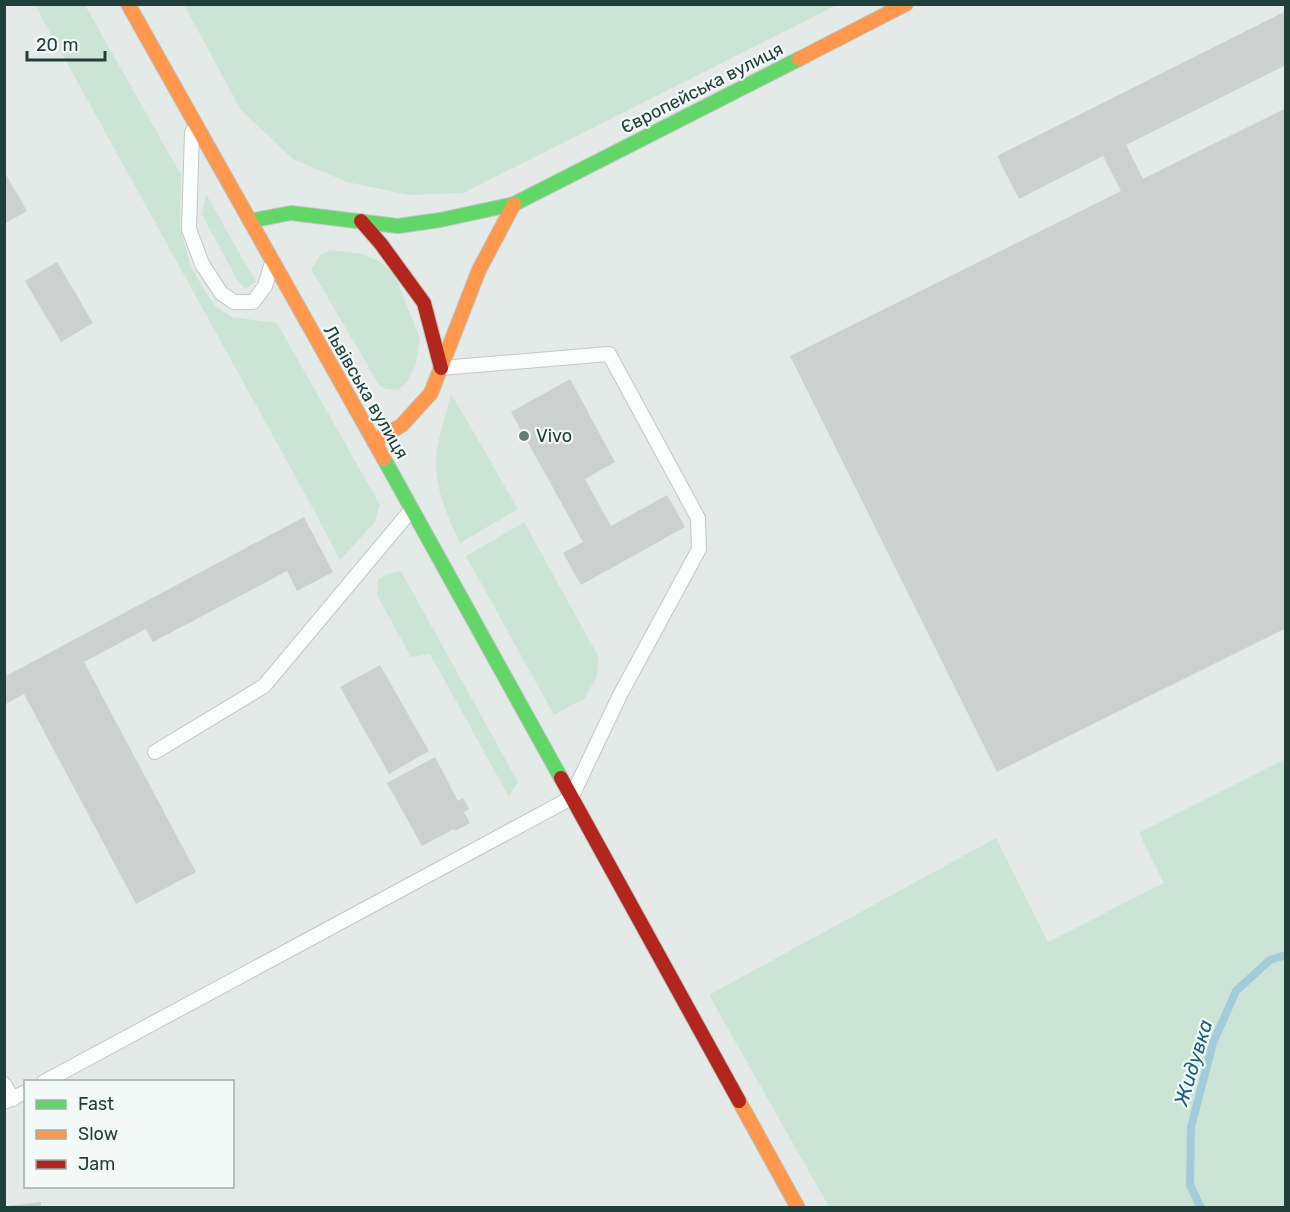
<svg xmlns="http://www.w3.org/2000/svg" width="1290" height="1212" font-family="Rubik,sans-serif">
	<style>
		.green { fill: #cce4d6 }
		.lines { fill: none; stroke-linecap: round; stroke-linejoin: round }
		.stream { stroke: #a2ccdb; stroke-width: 8 }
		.building { fill: #ccd1d0 }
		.lane-casing { stroke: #c1c7c5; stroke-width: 16 }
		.fast-casing { stroke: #bcc6c4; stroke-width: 16 }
		.slow-casing { stroke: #bcc6c4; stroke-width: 16 }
		.jam-casing { stroke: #bcc6c4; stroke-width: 16 }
		.lane { stroke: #fbfcfc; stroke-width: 14 }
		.fast { stroke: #63d668; stroke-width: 14 }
		.slow { stroke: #ff974d; stroke-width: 14 }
		.jam { stroke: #b3261e; stroke-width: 14 }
		.poi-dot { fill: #657b77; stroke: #f2f9f6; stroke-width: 2 }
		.labels { text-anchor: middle; stroke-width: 4.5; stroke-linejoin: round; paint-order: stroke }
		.street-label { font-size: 18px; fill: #203f3a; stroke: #f2f9f6 }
		.poi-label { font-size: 18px; fill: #203f3a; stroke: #f2f9f6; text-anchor: start }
		.water-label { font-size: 20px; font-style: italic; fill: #17607f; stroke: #f2f9f6 }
	</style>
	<rect width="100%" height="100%" fill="#e4eae8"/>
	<path class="green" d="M 35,5 L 85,5 L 181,175 L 180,227 L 191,266 L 203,288 L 215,306 L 232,317 L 277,323 L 380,505 L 374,523 L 340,560 L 310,503 Z
		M 184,5 L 837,5 L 463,193 L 409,195 L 347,182 L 293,159 L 241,110 Z
		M 206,194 L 256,282 L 245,289 L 238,281 L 202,215 Z
		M 330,250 L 362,254 L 379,261 L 394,274 L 420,338 L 416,364 L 407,382 L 398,390 L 386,389 L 379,385 L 311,269 L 320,255 Z
		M 451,393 L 518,509 L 460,543 C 447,517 435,488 436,458 C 437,440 447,412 451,393 Z
		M 524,522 L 598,656 L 597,676 L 585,698 L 554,715 L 466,556 Z
		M 401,571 L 518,782 L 509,797 L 430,654 L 411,657 L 377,595 L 378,580 L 387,574 Z
		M 1285,759 L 1285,1207 L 829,1207 L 709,995 L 996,838 L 1048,942 L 1164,883 L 1139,833 Z"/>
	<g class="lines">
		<path class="stream" d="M 1201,1208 L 1190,1185 L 1191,1127 L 1213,1043 L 1236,991 L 1270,960 L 1286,955"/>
	</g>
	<path class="building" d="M 1286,11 L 1286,65 L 1126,145 L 1143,179 L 1286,108 L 1286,628 L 997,772 L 790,356 L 1121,191 L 1103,156 L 1019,199 L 997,156 Z
		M 4,171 L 27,211 L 4,224 Z
		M 57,262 L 93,323 L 61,342 L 25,281 Z
		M 570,379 L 615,462 L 585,479 L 611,526 L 667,495 L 685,527 L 581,585 L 563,553 L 583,542 L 511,412 Z
		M 304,517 L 333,572 L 297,591 L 287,571 L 153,642 L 146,629 L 84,662 L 196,872 L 136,904 L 24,694 L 4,705 L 4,677 Z
		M 380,665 L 429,751 L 389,774 L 340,687 Z
		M 435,757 L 458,801 L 463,798 L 469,809 L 464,812 L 470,823 L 455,831 L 454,829 L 422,846 L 387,783 Z
		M 41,1202 L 41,1208 L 8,1208 L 8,1206 Z"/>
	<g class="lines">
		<defs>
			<path id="lane" d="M 192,132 L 189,229 L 202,264 L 221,293 L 234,302 L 253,302 L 265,286 L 271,266
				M 155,752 L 264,686 L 412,509
				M 44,1082 L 571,798 L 620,695 L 699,549 L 698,518 L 609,354 L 441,368
				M 4,1084 L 13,1099
				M 4,1102 L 26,1092"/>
			<path id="fast" d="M 250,221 L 291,213 L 398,226 L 440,220 L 514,204 L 799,59
				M 384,459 L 561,778"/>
			<path id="slow" d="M 128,4 L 384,459
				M 799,59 L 906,4
				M 374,442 L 402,425 L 431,393 L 479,270 L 514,204
				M 739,1101 L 798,1208"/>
			<path id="jam" d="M 361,221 L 381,244 L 424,303 L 441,368
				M 561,778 L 739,1101"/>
		</defs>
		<use href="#lane" class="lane-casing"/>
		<use href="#fast" class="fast-casing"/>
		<use href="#slow" class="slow-casing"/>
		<use href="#jam" class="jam-casing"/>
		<use href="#lane" class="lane"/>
		<use href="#fast" class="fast"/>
		<use href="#slow" class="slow"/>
		<use href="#jam" class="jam"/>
	</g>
	<circle class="poi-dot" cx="524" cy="436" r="6"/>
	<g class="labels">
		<g class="street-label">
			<text transform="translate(702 88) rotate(-27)" y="6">Європейська вулиця</text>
			<text transform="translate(366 392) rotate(60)" y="6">Львівська вулиця</text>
		</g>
		<g class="poi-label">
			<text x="536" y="442">Vivo</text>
		</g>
		<g class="water-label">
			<text transform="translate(1193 1063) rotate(-73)" y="7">Жидувка</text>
		</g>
	</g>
	<rect width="1290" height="1212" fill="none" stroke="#203f3a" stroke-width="12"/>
	<rect x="24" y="1080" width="210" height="108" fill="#f2f9f6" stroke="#9eafab" stroke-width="1.5"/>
	<rect x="36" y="1100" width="30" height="9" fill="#63d668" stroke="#9eafab" stroke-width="1.5"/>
	<text x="78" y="1110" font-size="18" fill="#203f3a">Fast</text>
	<rect x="36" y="1130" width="30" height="9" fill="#ff974d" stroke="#9eafab" stroke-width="1.5"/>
	<text x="78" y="1140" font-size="18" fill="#203f3a">Slow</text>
	<rect x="36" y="1160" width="30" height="9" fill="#b3261e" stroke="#9eafab" stroke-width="1.5"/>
	<text x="78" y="1170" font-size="18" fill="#203f3a">Jam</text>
	<path d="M27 51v9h78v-9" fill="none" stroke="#203f3a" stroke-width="3"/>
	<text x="36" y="51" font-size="18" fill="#203f3a" stroke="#f2f9f6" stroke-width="4.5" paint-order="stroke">20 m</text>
</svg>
